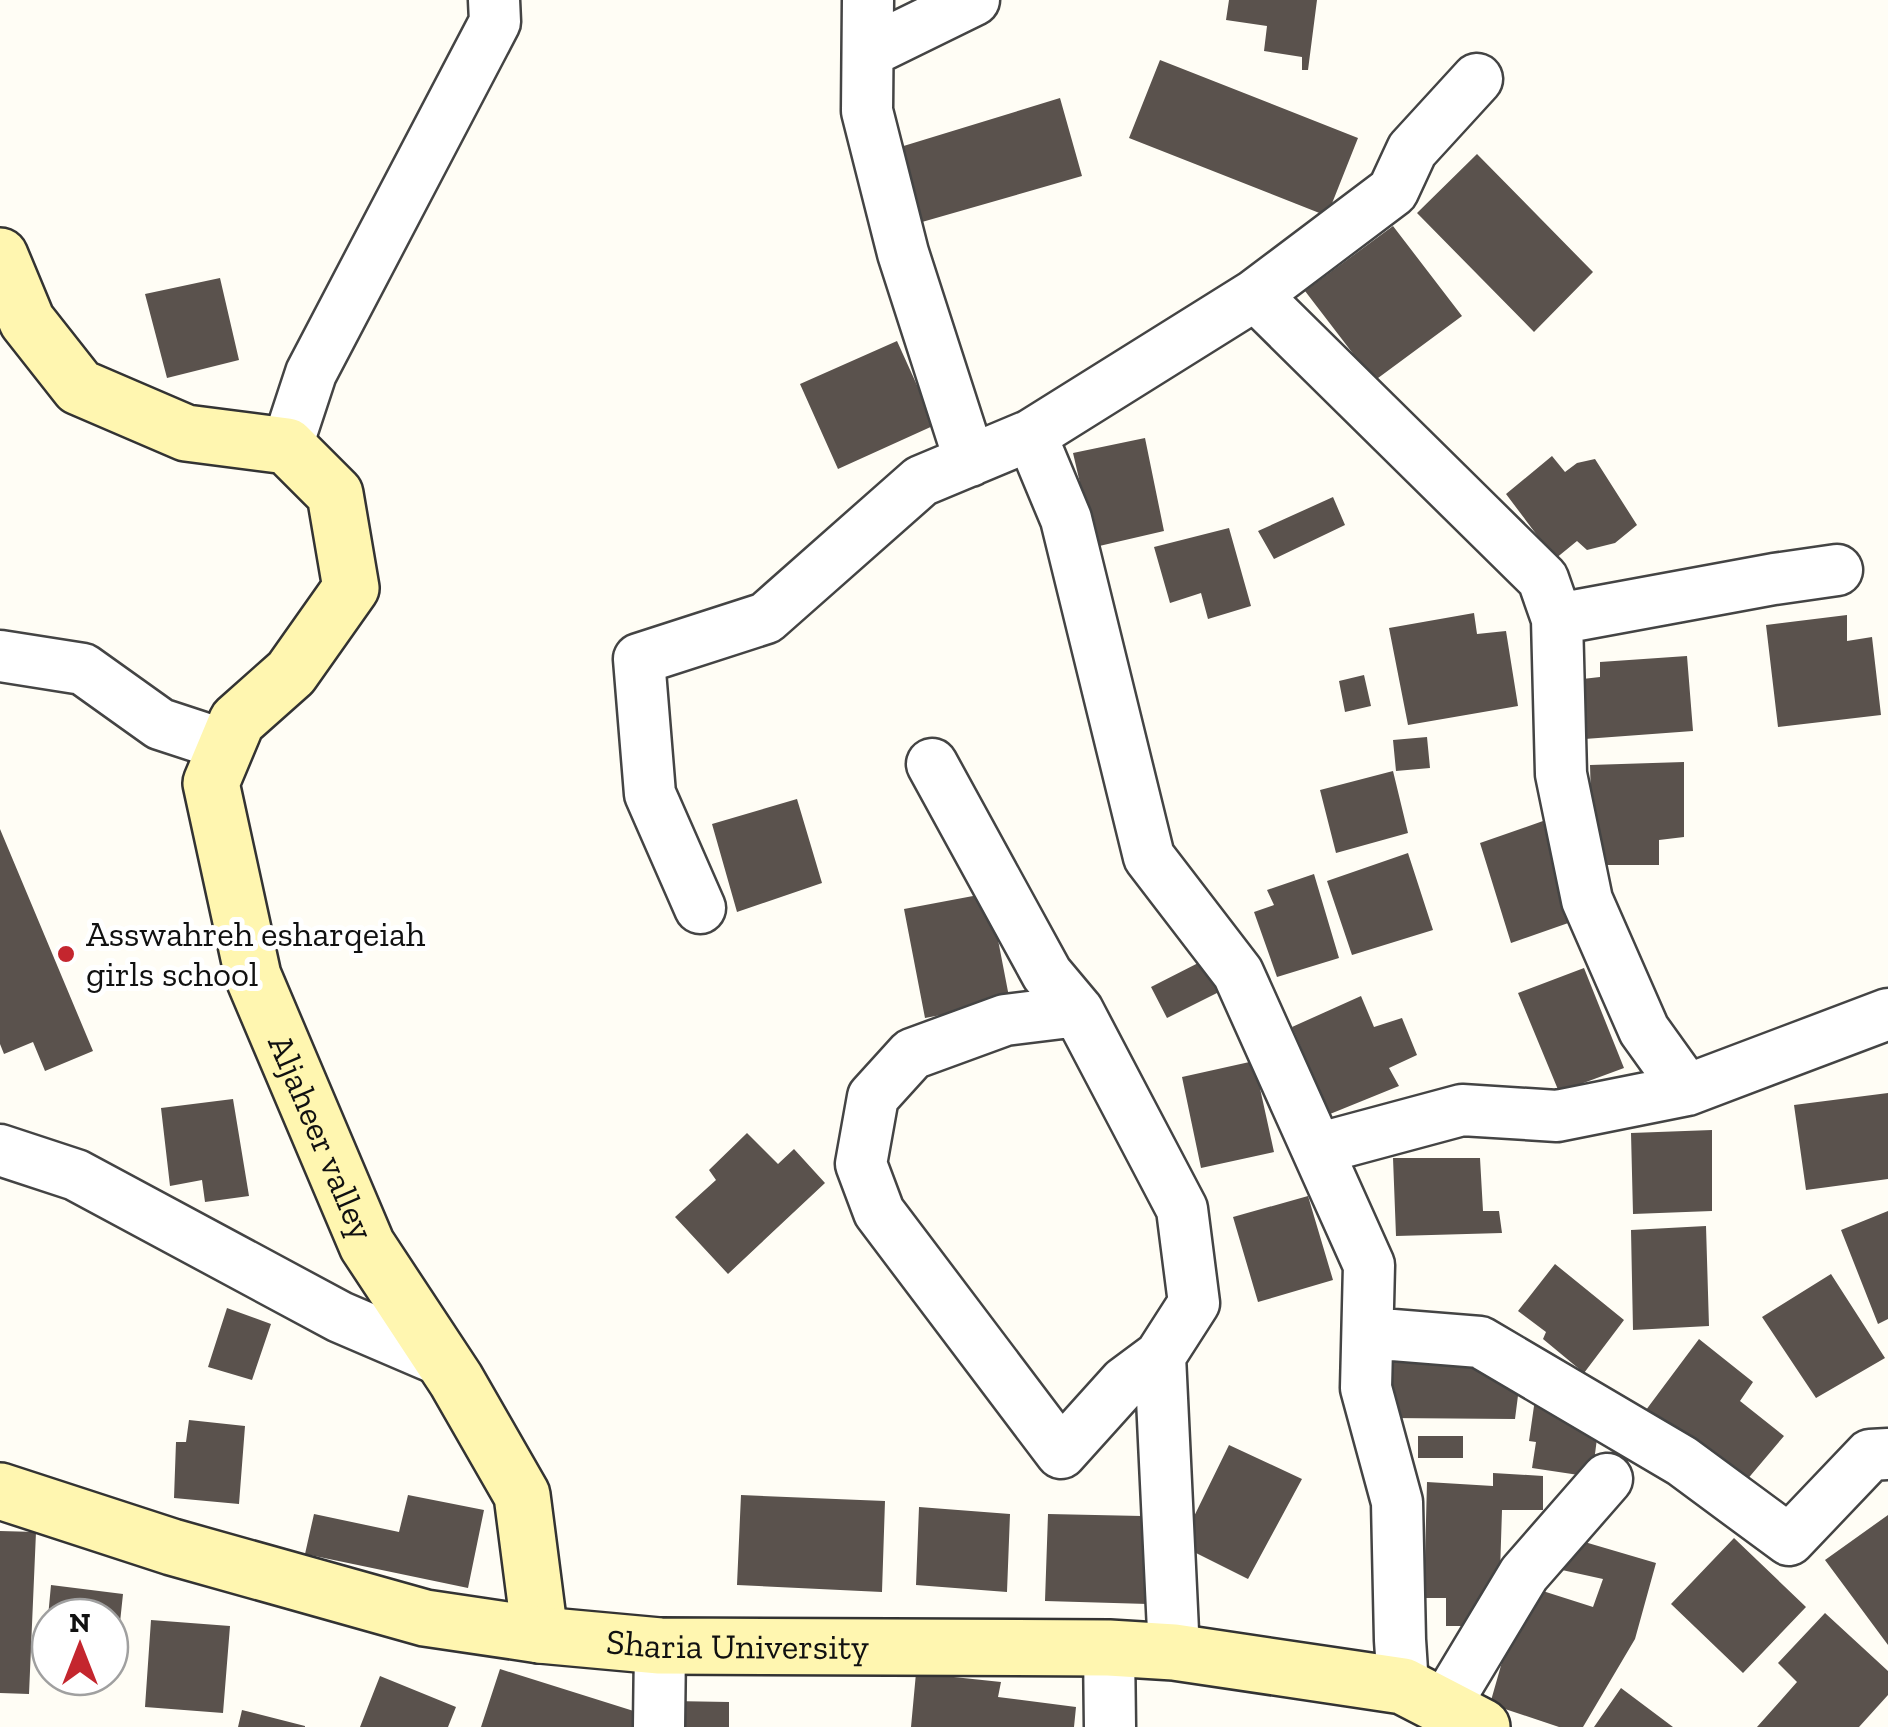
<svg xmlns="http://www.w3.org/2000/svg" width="1888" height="1727" font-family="'Zilla Slab',serif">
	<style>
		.building { fill: #5a524d }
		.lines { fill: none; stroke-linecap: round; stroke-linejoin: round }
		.street-casing { stroke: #444; stroke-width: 55 }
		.secondary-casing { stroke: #333; stroke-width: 60 }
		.street { stroke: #fff; stroke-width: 50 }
		.secondary { stroke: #fff6b0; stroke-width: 55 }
		.poi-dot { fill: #c4262e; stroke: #fff; stroke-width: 4 }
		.labels { text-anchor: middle; stroke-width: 10; stroke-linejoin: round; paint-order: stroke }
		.poi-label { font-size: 35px; fill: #111; stroke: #fff; text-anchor: start }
		.street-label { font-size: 35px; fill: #111; stroke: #fff }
	</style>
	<rect width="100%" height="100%" fill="#fffdf5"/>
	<path class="building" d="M 1229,0 L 1317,0 L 1308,70 L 1302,70 L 1302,57 L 1264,51 L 1267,26 L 1226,20 Z
		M 1160,60 L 1358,138 L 1327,216 L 1129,138 Z
		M 1060,98 L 1082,176 L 922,222 L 897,148 Z
		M 1477,154 L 1593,272 L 1534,332 L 1417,213 Z
		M 1393,226 L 1462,316 L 1374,381 L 1305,291 Z
		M 220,278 L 239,360 L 167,378 L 145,294 Z
		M 897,341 L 935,425 L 838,469 L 800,384 Z
		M 1145,438 L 1164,531 L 1095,547 L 1073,453 Z
		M 1552,456 L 1565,472 L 1577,463 L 1595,459 L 1637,525 L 1615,543 L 1587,550 L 1577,541 L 1555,559 L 1506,494 Z
		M 1333,497 L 1345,525 L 1274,559 L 1258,531 Z
		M 1229,528 L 1251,606 L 1208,619 L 1201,593 L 1170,603 L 1154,547 Z
		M 1474,613 L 1477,634 L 1506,631 L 1518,706 L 1408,725 L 1389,628 Z
		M 1847,615 L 1847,641 L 1872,637 L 1881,715 L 1778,727 L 1766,625 Z
		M 1687,656 L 1693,731 L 1571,740 L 1565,681 L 1600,677 L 1600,662 Z
		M 1364,675 L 1371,706 L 1345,712 L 1339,681 Z
		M 1427,737 L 1430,768 L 1396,771 L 1393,740 Z
		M 1684,762 L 1684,837 L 1659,840 L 1659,865 L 1593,865 L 1590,765 Z
		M 1393,771 L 1408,833 L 1336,853 L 1320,790 Z
		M 797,799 L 822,883 L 737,912 L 712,824 Z
		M 1543,821 L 1574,921 L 1511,943 L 1480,843 Z
		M 0,829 L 93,1051 L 45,1071 L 33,1042 L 4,1054 L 0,1044 Z
		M 1408,853 L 1433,930 L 1352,955 L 1327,881 Z
		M 1314,874 L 1339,958 L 1277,977 L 1254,912 L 1274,905 L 1267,890 Z
		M 989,893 L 1010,1002 L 925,1018 L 904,909 Z
		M 1208,958 L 1223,990 L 1167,1018 L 1151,987 Z
		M 1584,968 L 1624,1068 L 1559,1092 L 1518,993 Z
		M 1361,996 L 1374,1027 L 1402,1018 L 1417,1055 L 1389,1068 L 1399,1086 L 1330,1114 L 1292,1027 Z
		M 1254,1061 L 1274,1152 L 1201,1168 L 1182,1077 Z
		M 1888,1093 L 1888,1179 L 1806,1190 L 1794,1105 Z
		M 233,1099 L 249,1196 L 205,1202 L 202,1180 L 170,1186 L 161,1108 Z
		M 1712,1130 L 1712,1211 L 1633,1214 L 1631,1133 Z
		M 747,1133 L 778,1164 L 794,1149 L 825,1183 L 728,1274 L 675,1217 L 716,1180 L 709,1170 Z
		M 1393,1158 L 1480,1158 L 1483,1211 L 1499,1211 L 1502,1233 L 1396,1236 Z
		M 1308,1196 L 1333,1280 L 1258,1302 L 1233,1217 Z
		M 1888,1211 L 1888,1319 L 1878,1324 L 1841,1230 Z
		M 1706,1226 L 1709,1326 L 1633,1330 L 1631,1230 Z
		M 1555,1264 L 1624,1320 L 1584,1373 L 1543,1339 L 1546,1332 L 1518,1311 Z
		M 1831,1274 L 1885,1358 L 1816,1398 L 1762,1317 Z
		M 227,1308 L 271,1324 L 252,1380 L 208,1367 Z
		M 1699,1339 L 1753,1382 L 1740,1401 L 1784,1436 L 1740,1488 L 1643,1414 Z
		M 1387,1347 L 1464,1352 L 1520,1380 L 1515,1419 L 1388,1418 Z
		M 1535,1399 L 1599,1423 L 1592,1477 L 1532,1468 L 1536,1442 L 1529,1441 Z
		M 189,1420 L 245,1426 L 239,1504 L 174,1498 L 176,1442 L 186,1442 Z
		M 1418,1436 L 1463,1436 L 1463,1458 L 1418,1458 Z
		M 1229,1445 L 1302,1479 L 1248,1579 L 1180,1545 Z
		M 1493,1473 L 1543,1476 L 1543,1510 L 1502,1510 L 1499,1604 L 1474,1604 L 1474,1626 L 1446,1626 L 1446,1598 L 1424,1598 L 1427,1482 L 1493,1486 Z
		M 1142,1488 L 1148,1604 L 1045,1601 L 1048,1514 L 1142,1516 Z
		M 408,1495 L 484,1510 L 468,1588 L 305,1554 L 314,1514 L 399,1532 Z
		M 741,1495 L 885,1501 L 882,1592 L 737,1585 Z
		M 919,1507 L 1010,1514 L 1007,1592 L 916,1585 Z
		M 1888,1515 L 1888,1645 L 1825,1560 Z
		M 0,1531 L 36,1532 L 29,1694 L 0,1693 Z
		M 1571,1538 L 1656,1563 L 1635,1639 L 1583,1727 L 1559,1727 L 1490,1704 L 1524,1585 L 1593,1607 L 1603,1579 L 1562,1570 Z
		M 1734,1538 L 1806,1607 L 1743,1673 L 1671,1604 Z
		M 51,1585 L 123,1594 L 114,1679 L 110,1679 L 110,1617 L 48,1617 Z
		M 1825,1613 L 1888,1671 L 1888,1695 L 1859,1727 L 1757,1727 L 1797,1682 L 1778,1663 Z
		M 48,1618 L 50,1619 L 50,1671 L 42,1669 Z
		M 151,1620 L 230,1626 L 223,1713 L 145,1707 Z
		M 500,1669 L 640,1713 L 636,1727 L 481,1727 Z
		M 916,1673 L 1001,1682 L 998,1697 L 1076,1707 L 1074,1727 L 911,1727 Z
		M 380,1676 L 456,1707 L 448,1727 L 360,1727 Z
		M 1621,1688 L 1673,1727 L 1594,1727 Z
		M 672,1701 L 729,1702 L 729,1727 L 672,1727 Z
		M 242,1710 L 305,1726 L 305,1727 L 238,1727 Z"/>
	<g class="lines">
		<defs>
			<path id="street" d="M 868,0 L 867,111 L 903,253 L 970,461
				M 868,52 L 974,0
				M 1255,295 L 1543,579 L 1557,619 L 1561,774 L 1587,900 L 1644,1030 L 1687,1090
				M 1031,435 L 1066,519 L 1149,857 L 1238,973 L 1369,1265 L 1366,1388 L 1397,1502 L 1400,1640 L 1403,1686
				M 287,446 L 311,373 L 495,22 L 494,0
				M 1557,619 L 1774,579 L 1837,570
				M 0,656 L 83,669 L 160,724 L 227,746
				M 932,764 L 1047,974 L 1078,1011 L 1182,1209 L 1194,1303 L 1160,1356 L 1174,1652
				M 700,908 L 650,794 L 639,659 L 766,618 L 921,481 L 1031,435 L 1255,295 L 1393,191 L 1412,150 L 1477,79
				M 1078,1011 L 1005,1020 L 912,1054 L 873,1097 L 861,1164 L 879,1212 L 1061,1453 L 1125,1382 L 1160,1356
				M 1317,1149 L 1462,1110 L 1557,1116 L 1687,1090 L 1888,1014
				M 0,1150 L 76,1175 L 340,1317 L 445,1362
				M 1368,1333 L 1480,1342 L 1682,1461 L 1789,1540 L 1870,1455 L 1888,1454
				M 1109,1648 L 1110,1727
				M 1444,1707 L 1524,1574 L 1607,1479
				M 659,1727 L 660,1646"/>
			<g id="secondary">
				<path id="s1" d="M 0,256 L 27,321 L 79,387 L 186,433 L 287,446 L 335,494 L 351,588 L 291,673 L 237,721 L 211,783 L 253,976 L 367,1245 L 456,1380 L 522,1495 L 540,1635"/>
				<path id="s2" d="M 0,1491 L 172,1547 L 425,1618 L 540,1635 L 660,1646 L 1109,1648 L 1174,1652 L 1403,1686 L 1482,1727"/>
			</g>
		</defs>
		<use href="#street" class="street-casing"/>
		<use href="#secondary" class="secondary-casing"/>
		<use href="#street" class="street"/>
		<use href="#secondary" class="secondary"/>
	</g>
	<circle class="poi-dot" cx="66" cy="954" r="10"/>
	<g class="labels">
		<g class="poi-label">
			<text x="86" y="946">Asswahreh esharqeiah<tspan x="86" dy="40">girls school</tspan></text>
		</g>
		<g class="street-label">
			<text dy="12" stroke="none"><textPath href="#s1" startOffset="1152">Aljaheer valley</textPath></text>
			<text dy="12" stroke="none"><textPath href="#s2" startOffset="758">Sharia University</textPath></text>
		</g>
	</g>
	<g transform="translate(80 1647)"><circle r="48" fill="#ffffff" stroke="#a0a0a0" stroke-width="2.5"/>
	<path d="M0-8L18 38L0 25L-18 38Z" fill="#c4262e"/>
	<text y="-15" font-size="28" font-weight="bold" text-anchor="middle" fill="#111111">N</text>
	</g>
</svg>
